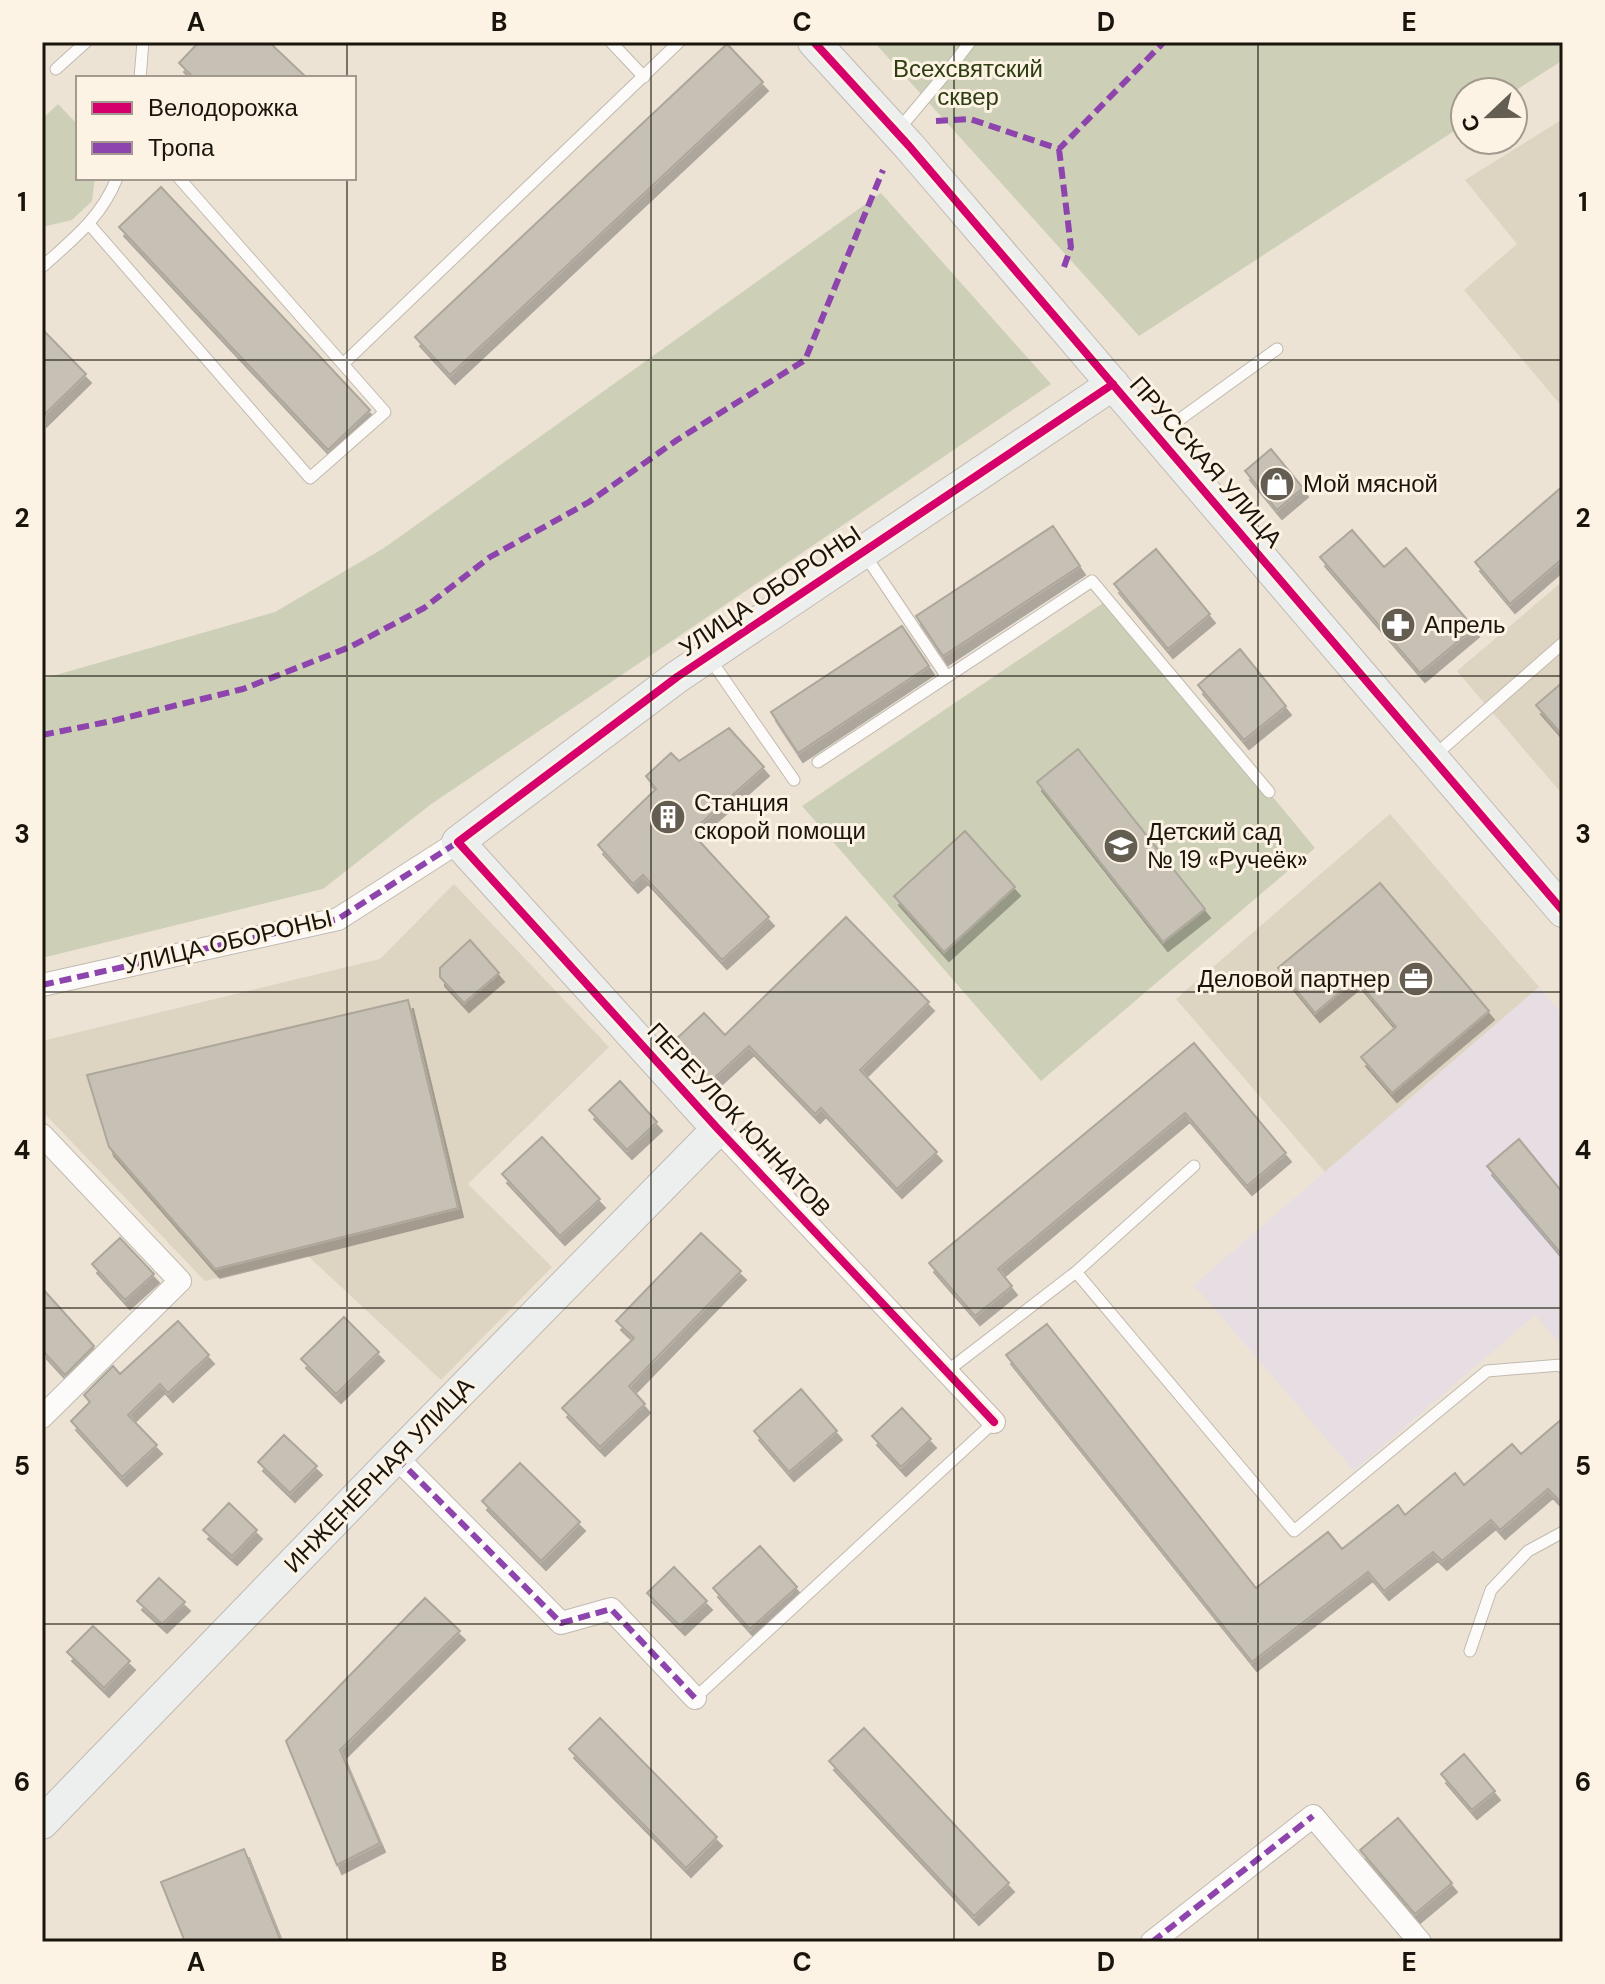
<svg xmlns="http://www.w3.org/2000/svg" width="1605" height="1984" font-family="'DM Sans',sans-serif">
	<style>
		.commercial { fill: #ddd4c2 }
		.education { fill: #e6dee3 }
		.green { fill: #cdd0b7 }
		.building { fill: #c7c0b5; stroke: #ada69b; stroke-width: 2; filter: url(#shadow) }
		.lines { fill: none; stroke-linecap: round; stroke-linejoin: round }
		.lane-casing { stroke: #c1bab0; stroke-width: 13 }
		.street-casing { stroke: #c1bab0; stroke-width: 24 }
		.secondary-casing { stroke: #c1bab0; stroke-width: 34 }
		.lane { stroke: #fcfbf9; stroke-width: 11 }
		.street { stroke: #fcfbf9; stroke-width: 22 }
		.secondary { stroke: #edefef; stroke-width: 32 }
		.quiet { stroke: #8e44ad; stroke-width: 6; stroke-dasharray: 12 6; stroke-linecap: butt }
		.cycleway-casing { stroke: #fdf3e4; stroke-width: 13 }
		.cycleway { stroke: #d6006c; stroke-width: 8 }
		.grid { fill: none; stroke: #1a150c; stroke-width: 2; stroke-opacity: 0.55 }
		.labels { text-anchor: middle; stroke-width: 6; stroke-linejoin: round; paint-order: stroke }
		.park-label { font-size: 24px; fill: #2e3d11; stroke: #fdf3e4 }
		.street-label { font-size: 24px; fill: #1a150c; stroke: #fdf3e4 }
		.poi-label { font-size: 24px; fill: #1a150c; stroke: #fdf3e4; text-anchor: start }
		.neatline { fill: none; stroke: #1a150c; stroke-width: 3 }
		.grid-label { font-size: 26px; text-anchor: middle; font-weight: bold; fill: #1a150c }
	</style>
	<defs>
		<filter id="shadow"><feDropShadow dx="5" dy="9" stdDeviation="0" flood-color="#0004"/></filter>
	</defs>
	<rect width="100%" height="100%" fill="#ece3d5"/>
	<path class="commercial" d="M 1563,119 L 1563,408 L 1464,290 L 1517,244 L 1465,180 Z
		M 1563,581 L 1563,795 L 1457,671 Z
		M 1390,814 L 1539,987 L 1325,1172 L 1176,999 Z
		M 454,884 L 609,1047 L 468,1184 L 552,1267 L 441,1380 L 308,1256 L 205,1281 L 42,1111 L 42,1041 L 380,959 Z"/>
	<path class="education" d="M 1539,987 L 1563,1015 L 1563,1347 L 1535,1315 L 1354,1471 L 1194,1285 Z"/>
	<path class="green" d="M 874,42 L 1563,42 L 1563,60 L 1513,92 L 1465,92 L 1465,124 L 1139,336 Z
		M 58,104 L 78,125 L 78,178 L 95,178 L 92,201 L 72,220 L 42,227 L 42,119 Z
		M 881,193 L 1051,384 L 430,805 L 323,889 L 42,958 L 42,679 L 275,612 L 384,548 Z
		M 1109,599 L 1315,848 L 1041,1081 L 802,806 Z"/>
	<path class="building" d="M 199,42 L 269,42 L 307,78 L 194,78 L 179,63 Z
		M 727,44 L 763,82 L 450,375 L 415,337 Z
		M 161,187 L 370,410 L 328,450 L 119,227 Z
		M 42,329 L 86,374 L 42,417 Z
		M 1271,449 L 1303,488 L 1277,510 L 1245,471 Z
		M 1563,486 L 1563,558 L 1510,604 L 1475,562 Z
		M 1053,526 L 1080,566 L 943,656 L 916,616 Z
		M 1352,530 L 1384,567 L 1406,548 L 1474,628 L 1420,673 L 1320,557 Z
		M 1156,549 L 1210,614 L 1168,649 L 1114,584 Z
		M 902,626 L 929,666 L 798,753 L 771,712 Z
		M 1240,649 L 1286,706 L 1244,740 L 1198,685 Z
		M 1563,682 L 1563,736 L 1536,705 Z
		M 729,728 L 764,767 L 691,832 L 769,917 L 722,960 L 643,875 L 633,884 L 598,845 L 656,789 L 646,776 L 671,753 L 679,761 Z
		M 1078,749 L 1205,909 L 1163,942 L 1037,782 Z
		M 965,831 L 1015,887 L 944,952 L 894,896 Z
		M 1380,883 L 1489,1011 L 1392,1093 L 1361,1057 L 1396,1027 L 1356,979 L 1315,1013 L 1278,968 Z
		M 846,917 L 929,1002 L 860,1070 L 937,1152 L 897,1189 L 821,1108 L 815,1114 L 749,1046 L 710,1082 L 673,1042 L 704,1013 L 725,1035 Z
		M 470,940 L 499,973 L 464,1003 L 440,977 L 440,968 Z
		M 408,1000 L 458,1208 L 215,1269 L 109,1147 L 87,1075 Z
		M 1194,1043 L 1286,1153 L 1247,1186 L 1185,1113 L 998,1269 L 1012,1286 L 975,1316 L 929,1263 Z
		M 620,1081 L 657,1122 L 627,1150 L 589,1110 Z
		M 542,1137 L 600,1199 L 560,1236 L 502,1174 Z
		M 1519,1139 L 1563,1193 L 1563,1256 L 1487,1166 Z
		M 701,1233 L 741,1271 L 629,1386 L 645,1404 L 600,1447 L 562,1408 L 634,1338 L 616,1321 Z
		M 120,1238 L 154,1274 L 125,1300 L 92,1264 Z
		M 42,1288 L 94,1346 L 65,1375 L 42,1350 Z
		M 344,1317 L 379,1352 L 336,1394 L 301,1359 Z
		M 178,1321 L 209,1355 L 168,1393 L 160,1384 L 128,1415 L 157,1445 L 122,1477 L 71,1421 L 90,1402 L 84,1395 L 113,1366 L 120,1374 Z
		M 1047,1324 L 1256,1588 L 1328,1532 L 1342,1549 L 1398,1505 L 1405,1515 L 1455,1473 L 1464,1485 L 1512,1444 L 1521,1454 L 1563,1418 L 1563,1505 L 1548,1489 L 1500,1530 L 1491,1520 L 1442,1561 L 1433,1552 L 1384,1591 L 1368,1572 L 1252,1662 L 1006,1355 Z
		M 801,1389 L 837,1431 L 789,1472 L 754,1431 Z
		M 902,1408 L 931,1439 L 901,1467 L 872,1436 Z
		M 284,1435 L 317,1466 L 290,1493 L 258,1462 Z
		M 520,1463 L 580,1522 L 541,1561 L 482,1501 Z
		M 229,1503 L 257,1530 L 232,1556 L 203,1530 Z
		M 760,1546 L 797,1587 L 750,1629 L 713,1588 Z
		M 674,1567 L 707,1601 L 680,1626 L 647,1593 Z
		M 159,1578 L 185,1602 L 162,1624 L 137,1601 Z
		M 425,1598 L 460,1631 L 340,1750 L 380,1843 L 337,1865 L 286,1741 Z
		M 93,1626 L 130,1661 L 104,1688 L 67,1652 Z
		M 600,1718 L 717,1837 L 686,1868 L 569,1749 Z
		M 864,1728 L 1009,1883 L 974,1916 L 829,1761 Z
		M 1464,1754 L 1495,1791 L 1472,1810 L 1441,1774 Z
		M 1398,1818 L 1452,1883 L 1415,1914 L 1360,1850 Z
		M 244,1849 L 281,1942 L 185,1942 L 161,1882 Z"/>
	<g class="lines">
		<defs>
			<path id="lane" d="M 611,42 L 644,77
				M 56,69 L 86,42
				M 140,78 L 143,42
				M 899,129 L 947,72 L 970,42
				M 89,224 L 310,478 L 385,412 L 179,178
				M 42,267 C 73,239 101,218 117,178
				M 343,364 L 679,42
				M 1158,435 L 1277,349
				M 865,555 L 947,677
				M 710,659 L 794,780
				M 1434,756 L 1563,643
				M 818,762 L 1092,581 L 1269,792
				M 1076,1272 L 1294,1531 L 1487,1371 L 1561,1365 L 1563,1368
				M 946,1372 L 1076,1272 L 1194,1166
				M 1470,1651 L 1491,1590 L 1528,1551 L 1563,1532
				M 695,1698 L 994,1422"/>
			<path id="street" d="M 42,985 L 338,919 L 458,842
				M 718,1129 L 994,1422
				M 42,1135 L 180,1281 L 42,1417
				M 396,1457 L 561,1623 L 611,1609 L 695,1698
				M 1152,1942 L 1313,1816 L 1420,1942"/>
			<path id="secondary" d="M 814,42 L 909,146 L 1563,911
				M 42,1823 L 396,1457 L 718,1129 L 458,842 L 677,677 L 1113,384"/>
		</defs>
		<use href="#lane" class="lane-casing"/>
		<use href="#street" class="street-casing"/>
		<use href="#secondary" class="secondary-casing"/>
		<use href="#lane" class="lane"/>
		<use href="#street" class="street"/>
		<use href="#secondary" class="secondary"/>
		<path class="quiet" d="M 936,121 L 970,119 L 1059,149 L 1164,42
			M 1059,149 L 1071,247 L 1064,267
			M 42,735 L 112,721 L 243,689 L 350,647 L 424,608 L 490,557 L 589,502 L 677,440 L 805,360 L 883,170
			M 42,985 L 338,919 L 458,842
			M 396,1457 L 561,1623 L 611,1609 L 695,1698
			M 1152,1942 L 1313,1816"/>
		<defs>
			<path id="cycleway" d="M 814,42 L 909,146 L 1563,911
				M 994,1422 L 718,1129 L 458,842 L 677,677 L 1113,384"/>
		</defs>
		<use href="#cycleway" class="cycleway-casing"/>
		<use href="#cycleway" class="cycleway"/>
	</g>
	<path class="grid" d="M 347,42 L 347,78M 651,42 L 651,1942M 954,42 L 954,1942M 1258,42 L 1258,1942M 347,178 L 347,1942M 42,360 L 1563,360M 42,676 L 1563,676M 42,992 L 1563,992M 42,1308 L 1563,1308M 42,1624 L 1563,1624"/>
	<defs>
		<symbol id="shop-disc" viewBox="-11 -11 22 22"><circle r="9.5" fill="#645d52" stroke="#fdf3e4"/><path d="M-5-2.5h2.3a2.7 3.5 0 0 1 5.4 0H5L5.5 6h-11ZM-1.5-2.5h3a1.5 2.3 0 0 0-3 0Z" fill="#fff"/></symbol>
		<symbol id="pharmacy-disc" viewBox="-11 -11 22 22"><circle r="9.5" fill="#645d52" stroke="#fdf3e4"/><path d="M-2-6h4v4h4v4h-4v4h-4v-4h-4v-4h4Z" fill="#fff"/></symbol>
		<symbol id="building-disc" viewBox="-11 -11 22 22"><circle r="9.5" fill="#645d52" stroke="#fdf3e4"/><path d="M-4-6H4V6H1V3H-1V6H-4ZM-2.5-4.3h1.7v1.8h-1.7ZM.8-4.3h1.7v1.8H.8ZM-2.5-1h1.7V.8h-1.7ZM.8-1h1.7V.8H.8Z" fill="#fff"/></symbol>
		<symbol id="school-disc" viewBox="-11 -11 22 22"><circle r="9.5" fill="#645d52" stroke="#fdf3e4"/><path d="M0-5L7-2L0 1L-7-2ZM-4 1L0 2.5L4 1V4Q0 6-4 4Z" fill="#fff"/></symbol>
		<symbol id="office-disc" viewBox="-11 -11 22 22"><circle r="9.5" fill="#645d52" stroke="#fdf3e4"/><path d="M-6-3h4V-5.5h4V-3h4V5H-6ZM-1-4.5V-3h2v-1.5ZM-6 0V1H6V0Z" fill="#fff"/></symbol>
	</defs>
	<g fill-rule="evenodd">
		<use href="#shop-disc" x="1257" y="464" width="40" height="40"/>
		<use href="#pharmacy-disc" x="1378" y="605" width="40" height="40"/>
		<use href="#building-disc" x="648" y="797" width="40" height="40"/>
		<use href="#school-disc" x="1101" y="826" width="40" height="40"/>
		<use href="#office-disc" x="1396" y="959" width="40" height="40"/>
	</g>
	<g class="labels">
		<g class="park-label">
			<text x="968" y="77">Всехсвятский<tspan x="968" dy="28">сквер</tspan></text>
		</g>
		<g class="street-label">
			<text transform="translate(1206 462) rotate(49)" y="8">ПРУССКАЯ УЛИЦА</text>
			<text transform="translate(770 591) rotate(-34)" y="8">УЛИЦА ОБОРОНЫ</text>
			<text transform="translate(228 942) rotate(-13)" y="8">УЛИЦА ОБОРОНЫ</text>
			<text transform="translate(739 1120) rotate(47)" y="8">ПЕРЕУЛОК ЮННАТОВ</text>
			<text transform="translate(379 1475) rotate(-46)" y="8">ИНЖЕНЕРНАЯ УЛИЦА</text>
		</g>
		<g class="poi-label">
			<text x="1303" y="492">Мой мясной</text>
			<text x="1424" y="633">Апрель</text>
			<text x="694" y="811">Станция<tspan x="694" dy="28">скорой помощи</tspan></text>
			<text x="1147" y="840">Детский сад<tspan x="1147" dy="28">№ 19 «Ручеёк»</tspan></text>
			<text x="1390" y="987" text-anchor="end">Деловой партнер</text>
		</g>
	</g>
	<rect width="1605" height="1984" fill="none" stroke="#fdf3e4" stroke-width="88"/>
	<rect x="76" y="76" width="280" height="104" fill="#fdf3e4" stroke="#a29a8e" stroke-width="2"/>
	<rect x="92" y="102" width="40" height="12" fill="#d6006c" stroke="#a29a8e" stroke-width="2"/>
	<text x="148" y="116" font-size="24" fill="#1a150c">Велодорожка</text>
	<rect x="92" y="142" width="40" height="12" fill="#8e44ad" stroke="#a29a8e" stroke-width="2"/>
	<text x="148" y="156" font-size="24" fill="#1a150c">Тропа</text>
	<g transform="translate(1489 116) rotate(248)"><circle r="38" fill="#fdf3e4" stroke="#a29a8e" stroke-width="2"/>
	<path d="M0-6L14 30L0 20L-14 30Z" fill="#645d52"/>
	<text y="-12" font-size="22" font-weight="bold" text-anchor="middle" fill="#1a150c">С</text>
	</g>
	<rect x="44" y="44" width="1517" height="1896" class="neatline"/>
	<g class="grid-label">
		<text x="196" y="31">A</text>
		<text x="499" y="31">B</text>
		<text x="802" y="31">C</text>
		<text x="1106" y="31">D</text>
		<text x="1409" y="31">E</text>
		<text x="22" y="211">1</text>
		<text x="1583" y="211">1</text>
		<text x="22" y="527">2</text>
		<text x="1583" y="527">2</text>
		<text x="22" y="843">3</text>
		<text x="1583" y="843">3</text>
		<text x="22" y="1159">4</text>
		<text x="1583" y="1159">4</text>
		<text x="22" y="1475">5</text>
		<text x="1583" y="1475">5</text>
		<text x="22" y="1791">6</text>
		<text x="1583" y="1791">6</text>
		<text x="196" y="1971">A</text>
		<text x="499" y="1971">B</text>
		<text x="802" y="1971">C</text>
		<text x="1106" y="1971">D</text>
		<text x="1409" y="1971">E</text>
	</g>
</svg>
